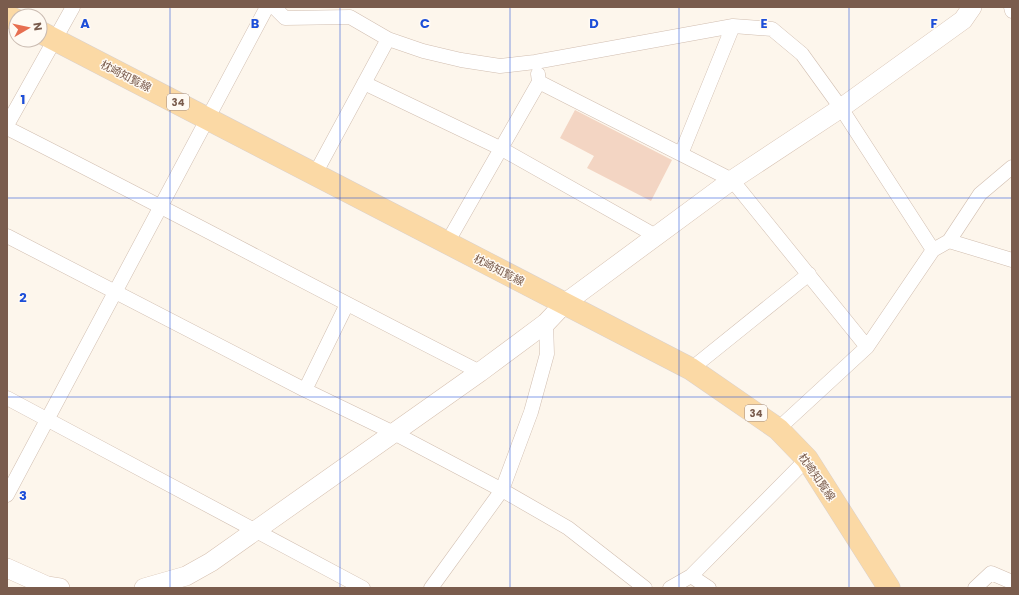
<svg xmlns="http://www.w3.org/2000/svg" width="1019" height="595" font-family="Poppins,'Noto Sans JP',sans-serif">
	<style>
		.building { fill: #f3d5c3 }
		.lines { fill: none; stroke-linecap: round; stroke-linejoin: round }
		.street-casing { stroke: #d1beb0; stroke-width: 15 }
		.secondary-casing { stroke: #d6c0b0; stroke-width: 20 }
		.primary-casing { stroke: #dad1cd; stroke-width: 23 }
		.street { stroke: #fff; stroke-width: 14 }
		.secondary { stroke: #fff; stroke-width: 19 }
		.primary { stroke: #fbd9a5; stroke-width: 22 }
		.grid { fill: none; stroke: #1d4ed8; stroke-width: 1; stroke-opacity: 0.55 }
		.labels { text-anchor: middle; stroke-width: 3; stroke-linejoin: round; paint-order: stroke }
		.shield { fill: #fffaf3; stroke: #a28b7f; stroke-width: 1 }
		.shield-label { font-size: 10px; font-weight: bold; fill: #7a5c4d }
		.street-label { font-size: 11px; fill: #7a5c4d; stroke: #fffaf3 }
		.grid-label { font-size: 13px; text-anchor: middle; font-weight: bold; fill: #1d4ed8; stroke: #fffaf3; stroke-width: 3; stroke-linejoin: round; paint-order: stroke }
	</style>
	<rect width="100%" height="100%" fill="#fdf6ec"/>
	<path class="building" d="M 575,110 L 672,160 L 651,201 L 587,168 L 594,156 L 560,138 Z"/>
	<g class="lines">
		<defs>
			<path id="street" d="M 274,7 L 285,18 L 350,17 L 388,39 L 423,51 L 461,60 L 500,66 L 535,62 L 733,26 L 772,29 L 802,54 L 841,108 L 933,250
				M 1011,7 L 1012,11
				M 539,82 L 732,180 L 867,347
				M 364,83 L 500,148 L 656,236
				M 7,125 L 73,7
				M 7,128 C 166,208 322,292 480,372
				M 681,154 L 733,26
				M 315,174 L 388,39
				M 7,236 L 305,390 L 394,433 L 502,490 L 568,528 L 645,588
				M 949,241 L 1012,260
				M 447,243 L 539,82 L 538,74
				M 691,369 L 809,274
				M 305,390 L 347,304
				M 7,398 L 363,588
				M 778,429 L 867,347 L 933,250 L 949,241 L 980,194 L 1012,167
				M 7,495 L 267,7
				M 691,576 L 709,588
				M 431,588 L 502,490 L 531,412 L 547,354 L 546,323
				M 670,588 L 691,576 L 807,459
				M 975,588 L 991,573 L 1012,582"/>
			<path id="secondary" d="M 7,568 L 47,586 L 60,588
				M 144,588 L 186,576 L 211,562 L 480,372 L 546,323 L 564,304 L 732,180 L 841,108 L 963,20 L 972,7"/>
			<path id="primary" d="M 7,16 L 16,20
				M 40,32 L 691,369 L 778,429 L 807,459 L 889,588"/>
		</defs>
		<use href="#street" class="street-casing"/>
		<use href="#secondary" class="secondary-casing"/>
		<use href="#primary" class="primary-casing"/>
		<use href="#street" class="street"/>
		<use href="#secondary" class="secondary"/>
		<use href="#primary" class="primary"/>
	</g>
	<path class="grid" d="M 170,7 L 170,588M 340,7 L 340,588M 510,7 L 510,588M 679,7 L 679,588M 849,7 L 849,588M 7,198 L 1012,198M 7,397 L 1012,397"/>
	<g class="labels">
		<g class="shield">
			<rect x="167" y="94" width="22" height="16" rx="3"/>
			<rect x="745" y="405" width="22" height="16" rx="3"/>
		</g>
		<g class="shield-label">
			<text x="178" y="106">34</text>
			<text x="756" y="417">34</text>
		</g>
		<g class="street-label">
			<text transform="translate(126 76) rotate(27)" y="4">枕崎知覧線</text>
			<text transform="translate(499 270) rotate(27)" y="4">枕崎知覧線</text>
			<text transform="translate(817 477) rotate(55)" y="4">枕崎知覧線</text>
		</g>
	</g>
	<g class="grid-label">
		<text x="85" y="28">A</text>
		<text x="255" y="28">B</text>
		<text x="425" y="28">C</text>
		<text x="594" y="28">D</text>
		<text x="764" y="28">E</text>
		<text x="934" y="28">F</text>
		<text x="23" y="104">1</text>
		<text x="23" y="302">2</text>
		<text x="23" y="500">3</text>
	</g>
	<rect width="1019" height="595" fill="none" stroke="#7a5c4d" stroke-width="16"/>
	<g transform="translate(28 28) rotate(81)"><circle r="19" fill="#fffaf3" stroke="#cabbb1"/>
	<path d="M0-3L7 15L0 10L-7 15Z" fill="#e76f51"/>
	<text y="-6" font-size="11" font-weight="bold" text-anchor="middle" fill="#7a5c4d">N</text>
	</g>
</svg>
